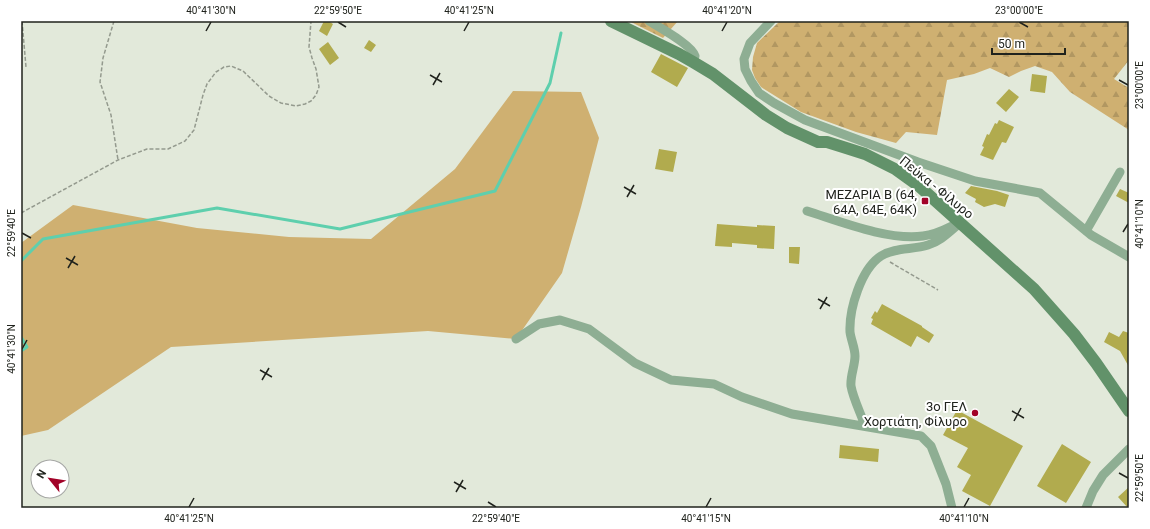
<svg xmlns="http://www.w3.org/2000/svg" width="1150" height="529" font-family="Roboto,sans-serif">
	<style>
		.green { fill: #cfb071 }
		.forest { fill: url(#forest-firs) }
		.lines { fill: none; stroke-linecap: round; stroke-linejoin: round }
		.stream { stroke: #5ecfad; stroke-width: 3 }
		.building { fill: #b1ab4e }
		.path { stroke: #949a8e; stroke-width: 1.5; stroke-dasharray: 4 2; stroke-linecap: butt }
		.minor { stroke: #8eae93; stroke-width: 9 }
		.secondary { stroke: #62926a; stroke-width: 12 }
		.ticks { fill: none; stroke: #20231d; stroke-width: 1.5 }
		.poi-dot { fill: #a20228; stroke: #fff; stroke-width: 1.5 }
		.labels { text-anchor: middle; stroke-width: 4; stroke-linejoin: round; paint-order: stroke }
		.street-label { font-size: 13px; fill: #20231d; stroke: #fff }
		.poi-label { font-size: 13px; fill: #20231d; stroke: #fff; text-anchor: end }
		.neatline { fill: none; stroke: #20231d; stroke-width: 1.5 }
		.ticks-label { font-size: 10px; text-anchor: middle; fill: #20231d }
	</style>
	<defs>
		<pattern id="forest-firs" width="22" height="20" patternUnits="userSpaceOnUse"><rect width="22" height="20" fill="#cfb071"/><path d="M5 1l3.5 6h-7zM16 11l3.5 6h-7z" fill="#b19761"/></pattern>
	</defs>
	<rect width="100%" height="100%" fill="#e2e9da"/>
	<path class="green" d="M 513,91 L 581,92 L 599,138 L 581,207 L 562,273 L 516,339 L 428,331 L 171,347 L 48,430 L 21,436 L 21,243 L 73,205 L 197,228 L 289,237 L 371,239 L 455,169 Z"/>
	<path class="forest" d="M 629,21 L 678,21 L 663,38 Z
		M 780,21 L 1129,21 L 1129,60 L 1114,79 L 1129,88 L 1129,130 L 1070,92 L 1052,72 L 1035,66 L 1021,71 L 1009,77 L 990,68 L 974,74 L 947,80 L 937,135 L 906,132 L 896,143 L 856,132 L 801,112 L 761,87 L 755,78 L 752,70 L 753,57 L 757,43 Z"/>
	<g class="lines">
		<path class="stream" d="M 21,261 L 43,239 L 217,208 L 340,229 L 495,191 L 550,83 L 561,33
			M 21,337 L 27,347 L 21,351"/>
	</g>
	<path class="building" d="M 324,21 L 328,21 L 333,24 L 327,36 L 319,31 Z
		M 369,40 L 376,45 L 371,52 L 364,48 Z
		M 328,42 L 339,58 L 330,65 L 319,49 Z
		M 661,54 L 688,68 L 677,87 L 651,72 Z
		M 1032,74 L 1047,76 L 1045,93 L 1030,91 Z
		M 1009,89 L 1019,97 L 1006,112 L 996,103 Z
		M 999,120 L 1014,127 L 1006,143 L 1002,142 L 993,160 L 980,155 L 984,147 L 982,146 L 987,134 L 989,135 L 995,123 L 997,124 Z
		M 659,149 L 677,152 L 673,172 L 655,169 Z
		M 971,186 L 997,191 L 1009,195 L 1005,207 L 995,204 L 984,207 L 975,202 L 976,199 L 965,193 Z
		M 1120,189 L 1129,193 L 1129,203 L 1116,196 Z
		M 717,224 L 757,227 L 757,225 L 775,226 L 774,249 L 757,248 L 757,245 L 732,243 L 732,247 L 715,246 Z
		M 789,247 L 800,247 L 799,264 L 789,263 Z
		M 882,304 L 922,326 L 922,327 L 934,335 L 929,343 L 917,336 L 911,347 L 871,324 L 873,319 L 871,318 L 875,311 L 877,313 Z
		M 1123,331 L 1129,333 L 1129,367 L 1120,351 L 1104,342 L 1109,332 L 1119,337 Z
		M 957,410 L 1023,446 L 990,506 L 962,491 L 971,475 L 957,467 L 968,448 L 943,435 Z
		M 1062,444 L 1091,462 L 1066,503 L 1037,486 Z
		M 840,445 L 879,449 L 878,462 L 839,458 Z
		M 1129,487 L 1129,508 L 1128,508 L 1118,497 Z"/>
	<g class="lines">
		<path class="path" d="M 22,21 L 26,67
			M 114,21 L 103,58 L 100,82 L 111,115 L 118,160
			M 21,213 L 118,160 L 147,149 L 168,149 L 185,141 L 194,130 L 203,95 L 207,84 L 216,72 L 224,67 L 231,66 L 243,71 L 269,96 L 281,103 L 296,106 L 305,104 L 311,101 L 316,95 L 319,87 L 316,69 L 312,58 L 309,47 L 311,21
			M 890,262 L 938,290"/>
		<path class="minor" d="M 649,21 C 660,28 692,45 695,56 L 693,62
			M 771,21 L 750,43 L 744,59 L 745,69 L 751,81 L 759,93 L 774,103 L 805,120 L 918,162
			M 903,175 L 918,162 L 975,181 L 1040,193 L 1091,235 L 1129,257
			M 807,211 C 839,221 889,241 923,236 C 933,235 942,231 952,226
			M 1086,231 L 1120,172
			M 516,339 L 539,324 L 560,320 L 589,329 L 635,363 L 671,380 L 714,384 L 742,397 L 792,414 L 921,436 L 931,446 L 946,484 L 952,508
			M 865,426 C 861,414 853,398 851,386 C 850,376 855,366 855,356 C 855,348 851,340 850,332 C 849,309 861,269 881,256 C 895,247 913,250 928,245 C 941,241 950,231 960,223
			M 1086,508 L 1093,491 L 1103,475 L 1129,449"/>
		<path class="secondary" d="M 611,21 L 679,54 L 693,62 L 713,74 L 766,115 L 787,128 L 818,142 L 827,142 L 843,147 L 865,154 L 895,169 L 920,187 L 1034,289 L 1074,334 L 1096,363 L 1129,411"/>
	</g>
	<path class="ticks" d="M 338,22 L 346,27M 1019,22 L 1028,27M 206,31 L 211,22M 464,31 L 469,22M 722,31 L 727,22M 430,75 L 442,82M 1119,80 L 1128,85M 433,85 L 440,73M 624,187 L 636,194M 627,197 L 634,185M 1123,232 L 1128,224M 22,233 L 31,238M 66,258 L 78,265M 68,268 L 75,256M 818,299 L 830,306M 820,309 L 827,297M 22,349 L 27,340M 260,370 L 272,377M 262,380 L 269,368M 1012,411 L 1024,418M 1014,421 L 1021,408M 1119,473 L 1128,478M 454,482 L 466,489M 456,492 L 463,480M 488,502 L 496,507M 189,507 L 194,498M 706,507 L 711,498M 964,507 L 969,498"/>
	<g class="poi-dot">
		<rect x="921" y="197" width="8" height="8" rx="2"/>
		<circle cx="975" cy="413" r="4"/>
	</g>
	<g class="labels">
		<g class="street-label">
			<text transform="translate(937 187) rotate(39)" y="5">Πεύκα - Φίλυρο</text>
		</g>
		<g class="poi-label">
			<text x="917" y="199">ΜΕΖΑΡΙΑ B (64,<tspan x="917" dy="15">64Α, 64Ε, 64Κ)</tspan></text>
			<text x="967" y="411">3ο ΓΕΛ<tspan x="967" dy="15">Χορτιάτη, Φίλυρο</tspan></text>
		</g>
	</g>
	<rect width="1150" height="529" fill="none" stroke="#ffffff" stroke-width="44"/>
	<g transform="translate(50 479) rotate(300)"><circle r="19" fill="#ffffff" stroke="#a6a7a5"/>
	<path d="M0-3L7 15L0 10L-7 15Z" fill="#a20228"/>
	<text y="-6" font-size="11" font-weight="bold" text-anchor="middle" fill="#20231d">N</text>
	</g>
	<path d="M992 48v6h73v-6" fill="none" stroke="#20231d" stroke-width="2"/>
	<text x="998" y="48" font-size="12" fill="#20231d" stroke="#ffffff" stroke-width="3" paint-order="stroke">50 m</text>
	<rect x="22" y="22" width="1106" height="485" class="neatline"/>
	<g class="ticks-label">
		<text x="211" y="14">40°41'30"N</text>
		<text x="338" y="14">22°59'50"E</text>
		<text x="469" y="14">40°41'25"N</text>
		<text x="727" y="14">40°41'20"N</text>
		<text x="1019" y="14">23°00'00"E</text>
		<text transform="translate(1139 85) rotate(-90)" y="4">23°00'00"E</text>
		<text transform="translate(1139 224) rotate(-90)" y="4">40°41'10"N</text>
		<text transform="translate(11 233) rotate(-90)" y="4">22°59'40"E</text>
		<text transform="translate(11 349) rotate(-90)" y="4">40°41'30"N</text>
		<text transform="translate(1139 478) rotate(-90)" y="4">22°59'50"E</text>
		<text x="189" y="522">40°41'25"N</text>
		<text x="496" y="522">22°59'40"E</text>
		<text x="706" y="522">40°41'15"N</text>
		<text x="964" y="522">40°41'10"N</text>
	</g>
</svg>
